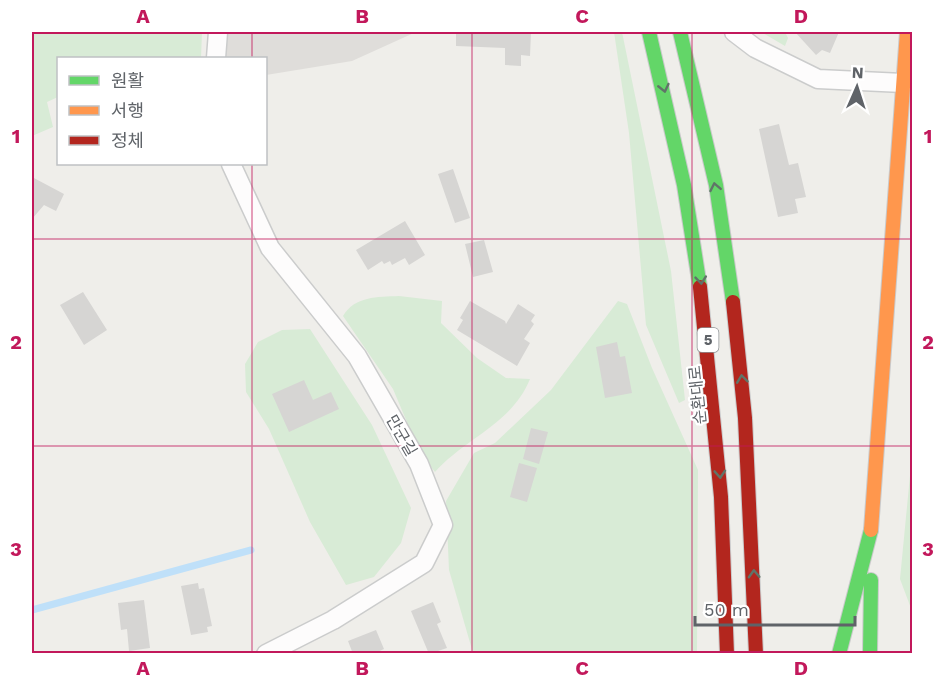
<svg xmlns="http://www.w3.org/2000/svg" width="944" height="685" font-family="'Work Sans','Noto Sans KR',sans-serif">
	<style>
		.industrial { fill: #dfddda }
		.green { fill: #d8ebd6 }
		.lines { fill: none; stroke-linecap: round; stroke-linejoin: round }
		.stream { stroke: #bfe0f9; stroke-width: 7 }
		.building { fill: #d6d5d3 }
		.street-casing { stroke: #cbcccc; stroke-width: 21 }
		.fast-casing { stroke: #cacacb; stroke-width: 16 }
		.slow-casing { stroke: #cacacb; stroke-width: 16 }
		.jam-casing { stroke: #cacacb; stroke-width: 16 }
		.street { stroke: #fdfcfc; stroke-width: 18 }
		.fast { stroke: #63d668; stroke-width: 14 }
		.slow { stroke: #ff974d; stroke-width: 14 }
		.jam { stroke: #b3261e; stroke-width: 14 }
		.oneway { stroke: #607468 }
		.grid { fill: none; stroke: #c2185b; stroke-width: 1.5; stroke-opacity: 0.55 }
		.labels { text-anchor: middle; stroke-width: 4.5; stroke-linejoin: round; paint-order: stroke }
		.shield { fill: #fff; stroke: #8f9295; stroke-width: 1.5 }
		.shield-label { font-size: 15px; font-weight: bold; fill: #5f6368 }
		.street-label { font-size: 16px; fill: #5f6368; stroke: #fff }
		.neatline { fill: none; stroke: #c2185b; stroke-width: 2 }
		.grid-label { font-size: 20px; text-anchor: middle; font-weight: bold; fill: #c2185b }
	</style>
	<rect width="100%" height="100%" fill="#efeeea"/>
	<path class="industrial" d="M 218,32 L 416,32 L 352,61 L 266,75 L 266,58 L 216,58 Z"/>
	<path class="green" d="M 32,32 L 202,32 L 201,58 L 58,58 L 58,97 L 47,102 L 53,127 L 32,136 Z
		M 614,32 L 622,32 L 671,271 L 685,400 L 679,403 L 646,325 L 629,133 Z
		M 761,32 L 785,32 L 788,38 L 785,46 Z
		M 399,296 L 442,301 L 441,323 L 477,358 L 506,378 L 530,379 C 512,424 465,438 435,472 L 420,453 L 393,389 L 343,316 C 355,296 377,297 399,296 Z
		M 618,301 L 627,304 L 652,368 L 698,470 L 697,653 L 473,653 L 449,570 L 446,501 L 474,453 L 495,443 L 551,390 Z
		M 310,329 L 372,425 L 411,508 L 401,543 L 374,577 L 346,585 L 310,522 L 269,429 L 246,392 L 245,364 L 258,342 L 282,330 Z
		M 912,455 L 912,611 L 900,579 Z"/>
	<g class="lines">
		<path class="stream" d="M 32,610 L 251,550"/>
	</g>
	<path class="building" d="M 456,32 L 531,32 L 530,56 L 521,55 L 521,66 L 505,65 L 505,48 L 456,46 Z
		M 795,32 L 839,32 L 830,53 L 822,50 L 816,55 Z
		M 779,124 L 789,165 L 798,163 L 806,197 L 795,199 L 798,213 L 778,217 L 759,129 Z
		M 453,169 L 470,218 L 455,223 L 438,174 Z
		M 32,177 L 64,194 L 56,211 L 44,205 L 32,219 Z
		M 405,221 L 425,255 L 409,265 L 405,258 L 392,265 L 390,261 L 384,264 L 382,261 L 368,270 L 356,250 Z
		M 484,240 L 493,272 L 473,277 L 465,244 Z
		M 83,292 L 107,330 L 84,345 L 60,305 Z
		M 470,301 L 505,321 L 506,324 L 518,304 L 535,315 L 531,321 L 534,324 L 524,339 L 530,343 L 517,366 L 457,330 L 463,320 L 460,318 Z
		M 617,342 L 620,357 L 625,356 L 632,393 L 605,398 L 596,347 Z
		M 304,380 L 313,400 L 331,392 L 339,409 L 289,432 L 272,394 Z
		M 531,428 L 548,432 L 539,464 L 523,459 Z
		M 519,463 L 537,468 L 527,502 L 510,497 Z
		M 198,583 L 199,589 L 204,588 L 212,626 L 207,627 L 208,632 L 191,635 L 181,586 Z
		M 144,600 L 150,648 L 129,651 L 127,629 L 121,630 L 118,603 Z
		M 433,602 L 441,622 L 437,624 L 447,648 L 429,654 L 411,611 Z
		M 376,630 L 384,649 L 373,654 L 353,654 L 348,641 Z"/>
	<g class="lines">
		<defs>
			<path id="street" d="M 734,32 L 755,48 L 818,79 L 903,83
				M 216,58 L 218,32
				M 231,164 L 270,248 L 357,356 L 419,464 L 443,525 L 424,563 L 333,620 L 266,654"/>
			<path id="fast" d="M 649,32 L 684,185 L 700,287
				M 680,32 L 716,185 L 733,302
				M 839,654 L 871,530
				M 870,654 L 871,580"/>
			<path id="slow" d="M 871,530 L 907,32"/>
			<path id="jam" d="M 700,287 L 721,497 L 727,654
				M 733,302 L 745,418 L 756,654"/>
		</defs>
		<use href="#street" class="street-casing"/>
		<use href="#fast" class="fast-casing"/>
		<use href="#slow" class="slow-casing"/>
		<use href="#jam" class="jam-casing"/>
		<use href="#street" class="street"/>
		<use href="#fast" class="fast"/>
		<use href="#slow" class="slow"/>
		<use href="#jam" class="jam"/>
	</g>
	<defs><path id="oneway-chevron" d="M-2-3.5L2.5 0L-2 3.5" fill="none" stroke-width="1.6" stroke-linecap="round" stroke-linejoin="round" transform="scale(1.5)"/></defs>
	<g class="oneway">
		<use href="#oneway-chevron" transform="translate(664 88) rotate(77)"/>
		<use href="#oneway-chevron" transform="translate(715 187) rotate(-101)"/>
		<use href="#oneway-chevron" transform="translate(701 280) rotate(84)"/>
		<use href="#oneway-chevron" transform="translate(742 379) rotate(-97)"/>
		<use href="#oneway-chevron" transform="translate(720 474) rotate(86)"/>
		<use href="#oneway-chevron" transform="translate(754 574) rotate(-92)"/>
	</g>
	<path class="grid" d="M 252,32 L 252,58M 472,32 L 472,654M 692,32 L 692,654M 252,164 L 252,654M 32,239 L 912,239M 32,446 L 912,446"/>
	<g class="labels">
		<rect class="shield" x="697.5" y="328" width="21" height="24" rx="4.5"/>
		<g class="shield-label">
			<text x="708" y="345">5</text>
		</g>
		<g class="street-label">
			<text transform="translate(697 395) rotate(-96)" y="6">순환대로</text>
			<text transform="translate(402 435) rotate(60)" y="6">만군길</text>
		</g>
	</g>
	<rect width="944" height="685" fill="none" stroke="#ffffff" stroke-width="66"/>
	<rect x="57" y="57" width="210" height="108" fill="#ffffff" stroke="#bfc1c3" stroke-width="1.5"/>
	<rect x="69" y="76" width="30" height="9" fill="#63d668" stroke="#bfc1c3" stroke-width="1.5"/>
	<text x="111" y="87" font-size="18" fill="#5f6368">원활</text>
	<rect x="69" y="106" width="30" height="9" fill="#ff974d" stroke="#bfc1c3" stroke-width="1.5"/>
	<text x="111" y="117" font-size="18" fill="#5f6368">서행</text>
	<rect x="69" y="136" width="30" height="9" fill="#b3261e" stroke="#bfc1c3" stroke-width="1.5"/>
	<text x="111" y="147" font-size="18" fill="#5f6368">정체</text>
	<g transform="translate(857 87) rotate(3)" stroke="#ffffff" stroke-width="4.5" paint-order="stroke">
	<path d="M0-4.5L10 22L0 15L-10 22Z" fill="#5f6368"/>
	<text y="-9" font-size="16" font-weight="bold" text-anchor="middle" fill="#5f6368">N</text>
	</g>
	<path d="M695 616v9h160v-9" fill="none" stroke="#5f6368" stroke-width="3"/>
	<text x="704" y="616" font-size="18" fill="#5f6368" stroke="#ffffff" stroke-width="4.5" paint-order="stroke">50 m</text>
	<rect x="33" y="33" width="878" height="619" class="neatline"/>
	<g class="grid-label">
		<text x="143" y="23">A</text>
		<text x="362" y="23">B</text>
		<text x="582" y="23">C</text>
		<text x="801" y="23">D</text>
		<text x="16" y="143">1</text>
		<text x="928" y="143">1</text>
		<text x="16" y="349">2</text>
		<text x="928" y="349">2</text>
		<text x="16" y="556">3</text>
		<text x="928" y="556">3</text>
		<text x="143" y="675">A</text>
		<text x="362" y="675">B</text>
		<text x="582" y="675">C</text>
		<text x="801" y="675">D</text>
	</g>
</svg>
